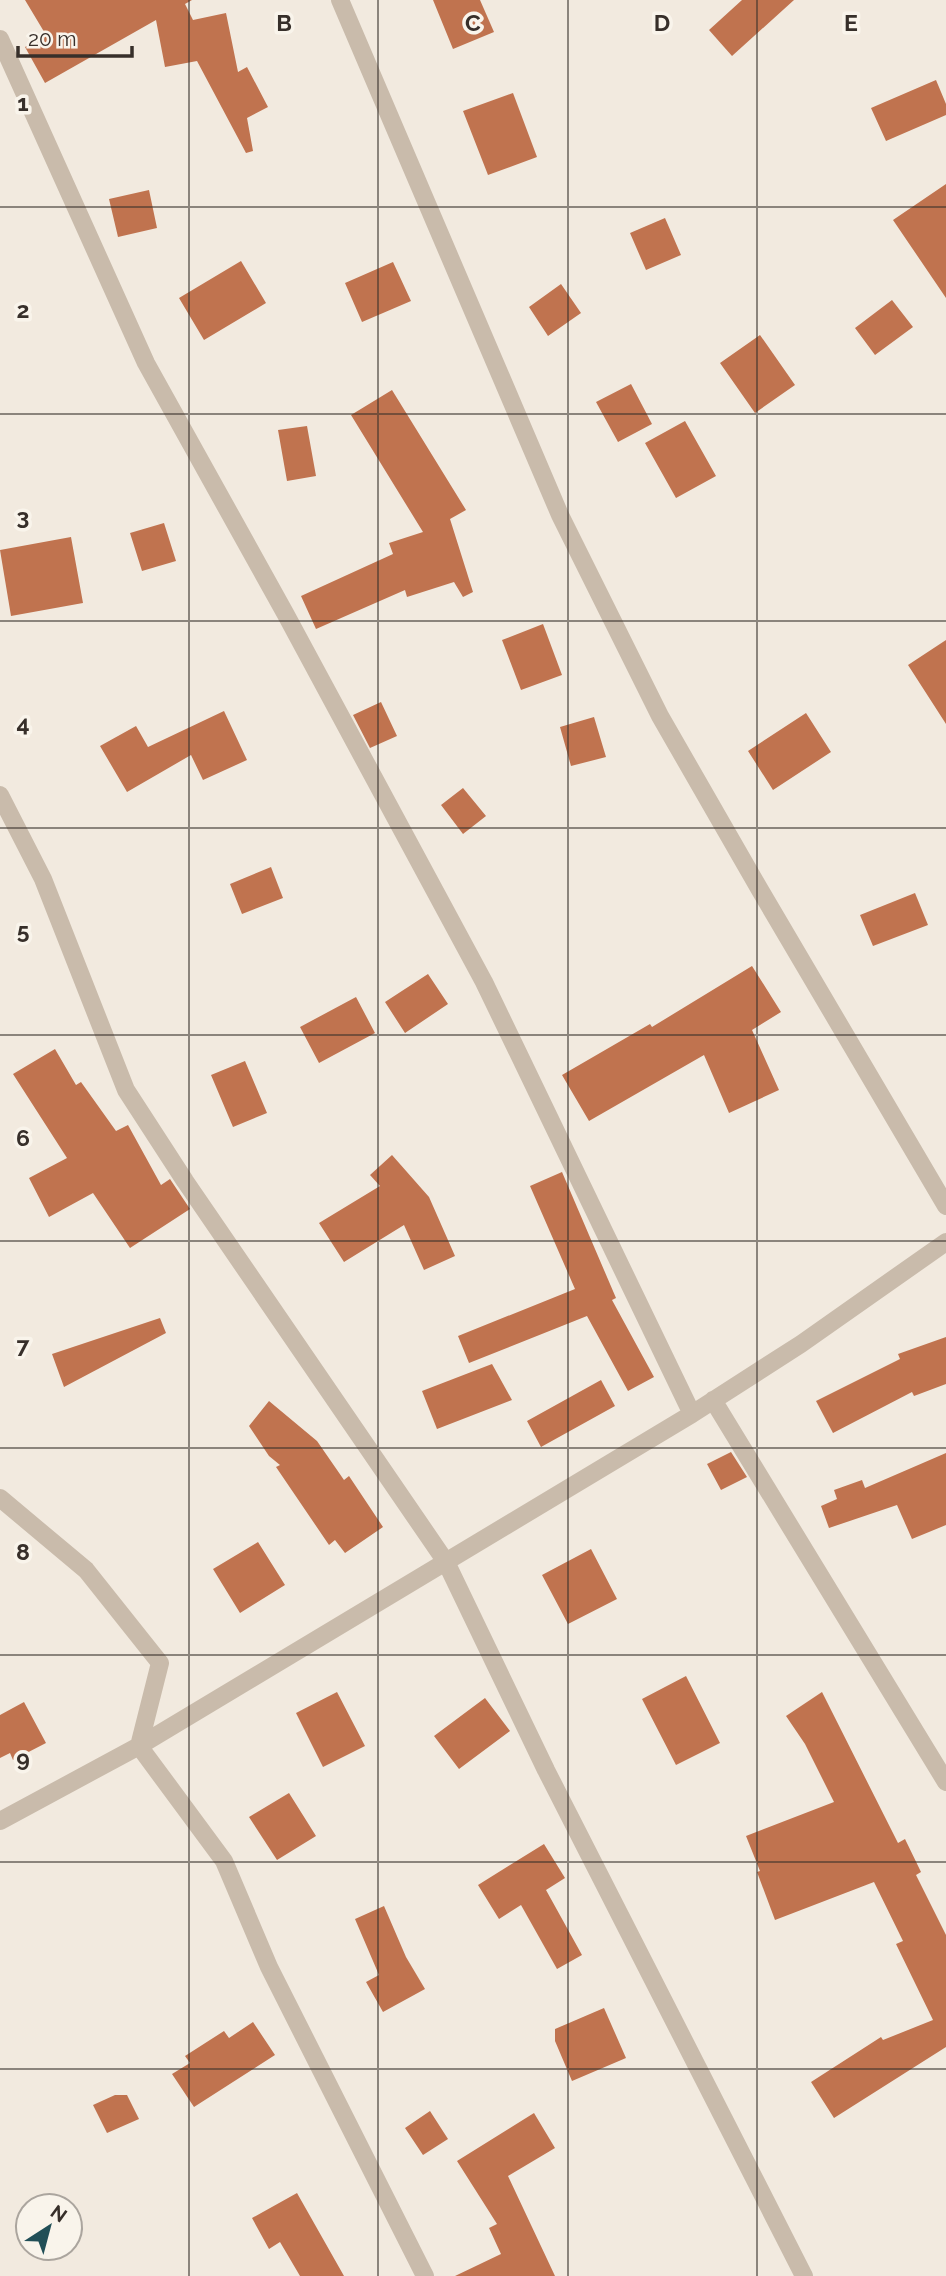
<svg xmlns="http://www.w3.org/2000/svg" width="946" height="2276" font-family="Raleway,sans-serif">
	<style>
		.building { fill: #c0734f }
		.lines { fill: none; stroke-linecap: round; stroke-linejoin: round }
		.minor { stroke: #c9bbab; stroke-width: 18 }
		.grid { fill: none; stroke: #372f2a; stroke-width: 2; stroke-opacity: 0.55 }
		.grid-label { font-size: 23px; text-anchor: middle; font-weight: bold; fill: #372f2a; stroke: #f9f4eb; stroke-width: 7; stroke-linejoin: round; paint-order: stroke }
	</style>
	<rect width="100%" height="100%" fill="#f2eadf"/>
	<path class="building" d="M 25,0 L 192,0 L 185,4 L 193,20 L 226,13 L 238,72 L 247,67 L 268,107 L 247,118 L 253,151 L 246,153 L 197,61 L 165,67 L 156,20 L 45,83 L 25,47 L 46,35 Z
		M 433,0 L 480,0 L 494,32 L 453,49 Z
		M 742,0 L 794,0 L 732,56 L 709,30 Z
		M 936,80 L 946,104 L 946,115 L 886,141 L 871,108 Z
		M 513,93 L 537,157 L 488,175 L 463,111 Z
		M 946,184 L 946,298 L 893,220 Z
		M 149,190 L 157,228 L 118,237 L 109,199 Z
		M 665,218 L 681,255 L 646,270 L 630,233 Z
		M 241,261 L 266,303 L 204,340 L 179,298 Z
		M 393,262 L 411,301 L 362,322 L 345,283 Z
		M 561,284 L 581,313 L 548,336 L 529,307 Z
		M 892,300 L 913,327 L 875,355 L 855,328 Z
		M 760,335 L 795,385 L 755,413 L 720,363 Z
		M 631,384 L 652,424 L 618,442 L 596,402 Z
		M 392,390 L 466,510 L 450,519 L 473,592 L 463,597 L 454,582 L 407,597 L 405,590 L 316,629 L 301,596 L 393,554 L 389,543 L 423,532 L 351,415 Z
		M 685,421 L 716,476 L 676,498 L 645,443 Z
		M 307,426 L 316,476 L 287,481 L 278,430 Z
		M 164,523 L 176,561 L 142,571 L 130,533 Z
		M 71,537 L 83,603 L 11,616 L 0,550 Z
		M 543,624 L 562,675 L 521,690 L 502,640 Z
		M 946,640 L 946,724 L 908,665 Z
		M 381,702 L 397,736 L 370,748 L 353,715 Z
		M 224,711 L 247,760 L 203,780 L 191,755 L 127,792 L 100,746 L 136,726 L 148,747 Z
		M 806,713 L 831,752 L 773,790 L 748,751 Z
		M 594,717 L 606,757 L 571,766 L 560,727 Z
		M 463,788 L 486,816 L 463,834 L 441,805 Z
		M 271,867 L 283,898 L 242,914 L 230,884 Z
		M 915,893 L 928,925 L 873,946 L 860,915 Z
		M 752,966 L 781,1012 L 752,1030 L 779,1090 L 729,1113 L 704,1055 L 589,1121 L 562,1075 L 650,1024 L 652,1027 Z
		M 428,974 L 448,1004 L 405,1033 L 385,1002 Z
		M 356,997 L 375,1033 L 319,1063 L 300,1027 Z
		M 55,1049 L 76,1085 L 81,1082 L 116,1131 L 128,1125 L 161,1185 L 170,1179 L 190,1209 L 130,1248 L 93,1193 L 49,1217 L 29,1178 L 67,1158 L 13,1074 Z
		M 245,1061 L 267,1113 L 233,1127 L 211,1075 Z
		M 392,1155 L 429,1197 L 455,1256 L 424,1270 L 404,1225 L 344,1262 L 319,1223 L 380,1186 L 370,1175 Z
		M 562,1172 L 616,1298 L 612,1300 L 654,1377 L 628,1391 L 587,1316 L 469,1363 L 458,1336 L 575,1289 L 530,1186 Z
		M 160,1318 L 166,1333 L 64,1387 L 52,1354 Z
		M 946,1337 L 946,1384 L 914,1396 L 912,1392 L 833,1433 L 816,1401 L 900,1359 L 898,1354 Z
		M 492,1364 L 512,1400 L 437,1429 L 422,1391 Z
		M 601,1380 L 615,1406 L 541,1447 L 527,1421 Z
		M 269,1401 L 317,1441 L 344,1480 L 349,1476 L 383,1527 L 345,1553 L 335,1540 L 329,1545 L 276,1467 L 280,1465 L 269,1456 L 249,1426 Z
		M 731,1452 L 747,1477 L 721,1490 L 707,1464 Z
		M 946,1453 L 946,1525 L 912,1539 L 897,1505 L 829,1528 L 821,1506 L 837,1499 L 834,1490 L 862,1480 L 865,1488 Z
		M 258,1542 L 285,1585 L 240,1613 L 213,1569 Z
		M 591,1549 L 617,1599 L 568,1624 L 542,1575 Z
		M 686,1676 L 720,1743 L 676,1765 L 642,1699 Z
		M 337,1692 L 365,1746 L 323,1767 L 296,1713 Z
		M 822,1692 L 898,1843 L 905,1839 L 921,1872 L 916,1875 L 946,1935 L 946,2047 L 834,2118 L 811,2082 L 881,2037 L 883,2040 L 933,2020 L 896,1944 L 903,1941 L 874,1882 L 775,1920 L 757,1872 L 760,1871 L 746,1836 L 834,1802 L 805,1744 L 786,1716 Z
		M 485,1698 L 510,1731 L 459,1769 L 434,1736 Z
		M 24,1702 L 46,1743 L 13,1760 L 10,1753 L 0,1758 L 0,1715 Z
		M 289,1793 L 316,1836 L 277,1860 L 249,1817 Z
		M 544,1844 L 565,1878 L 546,1890 L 582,1955 L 557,1969 L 521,1905 L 499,1919 L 478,1885 Z
		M 384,1906 L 406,1957 L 425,1989 L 383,2012 L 366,1982 L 379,1975 L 355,1919 Z
		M 604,2008 L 626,2058 L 572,2081 L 555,2041 L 555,2029 Z
		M 253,2022 L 275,2055 L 194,2107 L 172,2074 L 190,2063 L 185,2056 L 224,2031 L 229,2038 Z
		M 115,2095 L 127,2095 L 139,2119 L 107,2133 L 93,2105 Z
		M 430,2111 L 448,2139 L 423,2155 L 405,2128 Z
		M 534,2113 L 555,2148 L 508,2176 L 555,2276 L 455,2276 L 501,2254 L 489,2228 L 497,2224 L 457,2161 Z
		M 297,2193 L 344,2276 L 300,2276 L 280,2242 L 269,2249 L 252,2218 Z"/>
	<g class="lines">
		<path class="minor" d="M 340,0 L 560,515 L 660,716 L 760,890 L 946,1206
			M 0,39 L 146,363 L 285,613 L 484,982 L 692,1414
			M 0,795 L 43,879 L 126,1090 L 185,1181 L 446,1562 L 546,1770 L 804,2276
			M 713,1400 L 946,1782
			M 0,1498 L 86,1570 L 160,1663 L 139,1746 L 224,1861 L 269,1967 L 425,2276
			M 0,1821 L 139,1746 L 692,1414 L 801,1344 L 946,1242"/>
	</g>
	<path class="grid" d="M 189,0 L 189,2276M 378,0 L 378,2276M 568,0 L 568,2276M 757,0 L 757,2276M 0,207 L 946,207M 0,414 L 946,414M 0,621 L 946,621M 0,828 L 946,828M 0,1035 L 946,1035M 0,1241 L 946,1241M 0,1448 L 946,1448M 0,1655 L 946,1655M 0,1862 L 946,1862M 0,2069 L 946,2069"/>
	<g class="grid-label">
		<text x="284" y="31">B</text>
		<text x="473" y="31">C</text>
		<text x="662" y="31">D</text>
		<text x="851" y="31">E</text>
		<text x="23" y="111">1</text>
		<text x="23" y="318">2</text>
		<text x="23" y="525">3</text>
		<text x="23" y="732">4</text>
		<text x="23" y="939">5</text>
		<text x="23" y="1146">6</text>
		<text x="23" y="1353">7</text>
		<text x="23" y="1560">8</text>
		<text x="23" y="1767">9</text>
	</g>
	<g transform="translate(49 2227) rotate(36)"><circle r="33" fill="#f9f4eb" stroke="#aba59e" stroke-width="2"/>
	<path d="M0-5L12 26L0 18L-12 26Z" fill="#214f57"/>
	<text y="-10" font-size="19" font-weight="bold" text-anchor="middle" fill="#372f2a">N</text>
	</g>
	<path d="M18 46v10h114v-10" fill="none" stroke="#372f2a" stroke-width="3.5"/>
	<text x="28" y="46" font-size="21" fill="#372f2a" stroke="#f9f4eb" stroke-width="5" paint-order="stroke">20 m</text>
</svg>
